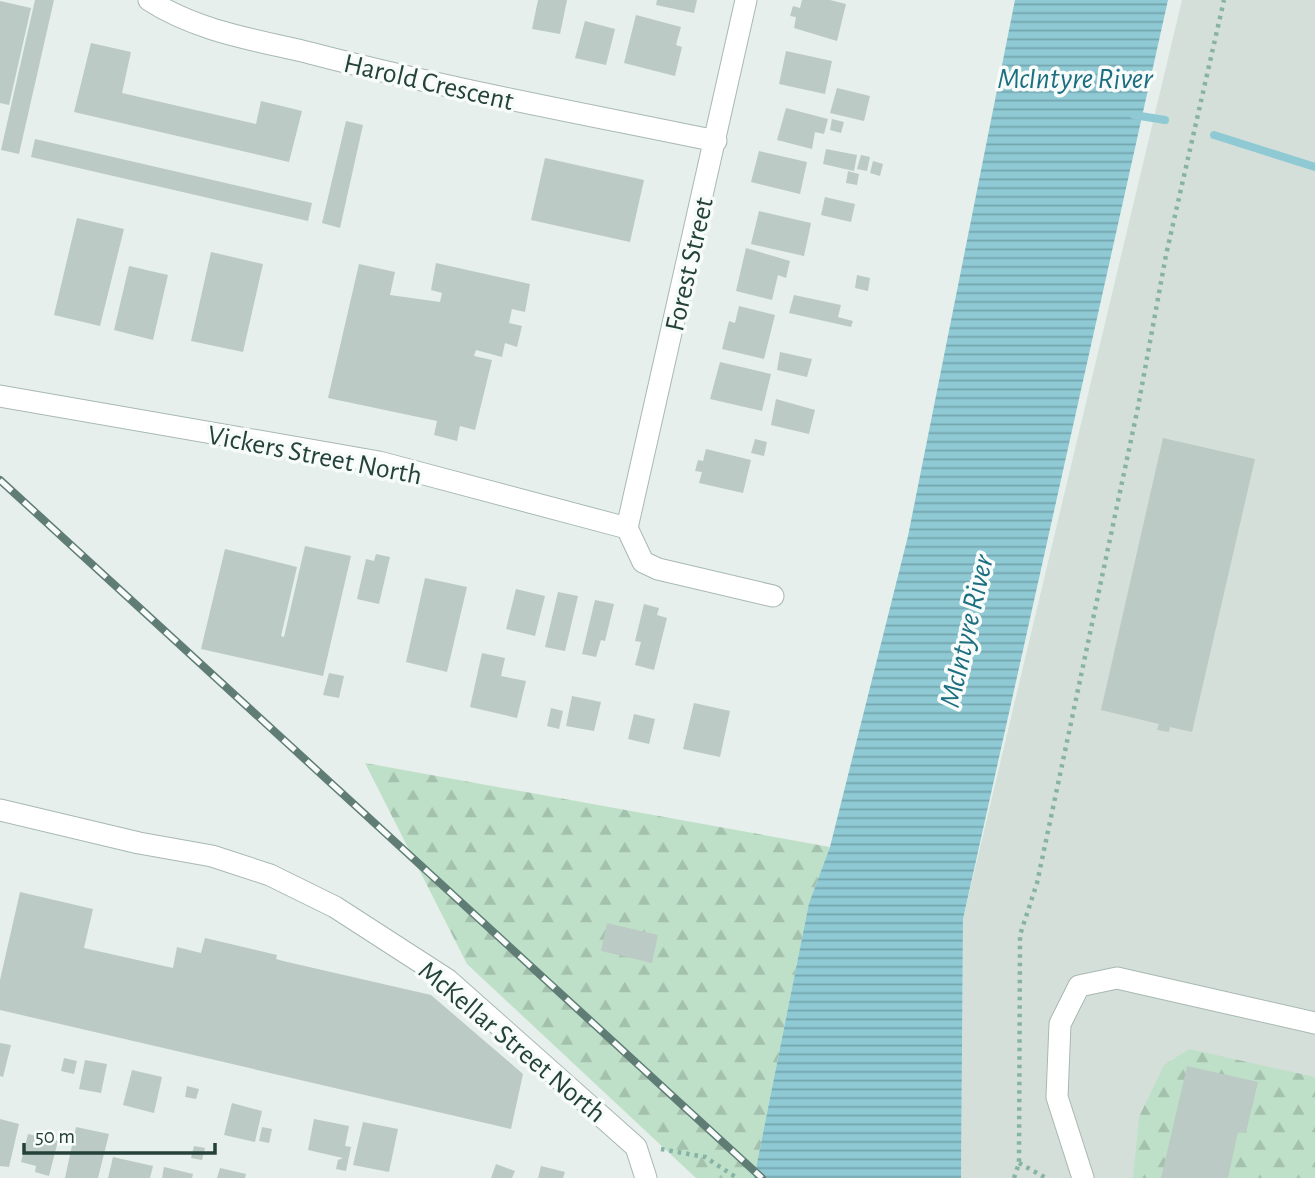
<svg xmlns="http://www.w3.org/2000/svg" width="1315" height="1178" font-family="'Alegreya Sans',sans-serif">
	<style>
		.built { fill: #d4dfda }
		.forest { fill: url(#forest-firs) }
		.water { fill: url(#water-rules) }
		.lines { fill: none; stroke-linecap: round; stroke-linejoin: round }
		.stream { stroke: #8ec9d4; stroke-width: 8 }
		.building { fill: #bbcac4 }
		.minor-casing { stroke: #a8b8b2; stroke-width: 23 }
		.path { stroke: #86b3a5; stroke-width: 4.5; stroke-dasharray: 3.5 5; stroke-linecap: butt }
		.minor { stroke: #fff; stroke-width: 21 }
		.rail-casing { stroke: #5f7d75; stroke-width: 8 }
		.rail { stroke: #f7fbf9; stroke-width: 5; stroke-dasharray: 16; stroke-linecap: butt }
		.labels { text-anchor: middle; stroke-width: 7; stroke-linejoin: round; paint-order: stroke }
		.street-label { font-size: 28px; fill: #24423a; stroke: #f7fbf9 }
		.water-label { font-size: 30px; font-style: italic; fill: #1c6f80; stroke: #f7fbf9 }
	</style>
	<defs>
		<pattern id="forest-firs" width="22" height="20" patternUnits="userSpaceOnUse" patternTransform="scale(1.75)"><rect width="22" height="20" fill="#bfe0c8"/><path d="M5 1l3.5 6h-7zM16 11l3.5 6h-7z" fill="#a4c1ad"/></pattern>
		<pattern id="water-rules" width="6" height="5" patternUnits="userSpaceOnUse" patternTransform="scale(1.75)"><rect width="6" height="5" fill="#8ec9d4"/><path d="M0 2.5h6" fill="none" stroke="#74a5ad"/></pattern>
	</defs>
	<rect width="100%" height="100%" fill="#e6efeb"/>
	<path class="built" d="M 1182,0 L 1315,0 L 1315,1178 L 961,1178 L 963,919 Z"/>
	<path class="forest" d="M 365,763 L 830,847 L 809,903 L 754,1178 L 696,1178 L 467,964 Z
		M 1189,1049 L 1315,1077 L 1315,1178 L 1133,1178 L 1139,1117 L 1164,1065 Z"/>
	<path class="water" d="M 1015,0 L 1168,0 L 963,919 L 961,1178 L 754,1178 L 809,903 L 830,847 L 908,536 Z"/>
	<g class="lines">
		<path class="stream" d="M 1134,115 L 1165,120
			M 1214,135 L 1315,167"/>
	</g>
	<path class="building" d="M 35,0 L 54,0 L 19,154 L 1,150 Z
		M 538,0 L 567,0 L 560,34 L 532,29 Z
		M 657,0 L 697,0 L 694,13 L 656,5 Z
		M 802,0 L 830,0 L 846,4 L 837,41 L 794,28 L 796,17 L 790,16 L 793,6 L 800,8 Z
		M 0,1 L 31,8 L 9,105 L 0,103 Z
		M 636,15 L 681,27 L 676,45 L 682,47 L 675,76 L 624,63 Z
		M 585,21 L 615,29 L 606,65 L 575,58 Z
		M 91,43 L 131,52 L 122,93 L 256,124 L 261,101 L 302,111 L 289,162 L 74,112 Z
		M 786,51 L 832,61 L 825,94 L 779,84 Z
		M 837,88 L 870,96 L 864,121 L 830,113 Z
		M 786,108 L 828,119 L 824,134 L 815,132 L 812,149 L 777,140 Z
		M 832,119 L 844,122 L 841,133 L 830,130 Z
		M 346,121 L 363,125 L 340,228 L 322,223 Z
		M 35,139 L 312,203 L 308,221 L 31,157 Z
		M 826,149 L 857,155 L 854,171 L 823,164 Z
		M 759,151 L 807,162 L 800,194 L 751,182 Z
		M 861,155 L 870,157 L 867,171 L 857,169 Z
		M 545,158 L 644,180 L 630,242 L 531,220 Z
		M 873,161 L 883,164 L 880,176 L 870,173 Z
		M 848,171 L 859,174 L 857,185 L 846,183 Z
		M 825,197 L 855,204 L 851,222 L 821,215 Z
		M 759,211 L 811,223 L 804,256 L 751,244 Z
		M 77,218 L 124,229 L 100,326 L 54,315 Z
		M 746,248 L 790,261 L 786,278 L 778,275 L 772,300 L 736,291 Z
		M 211,252 L 263,264 L 243,352 L 191,341 Z
		M 436,263 L 530,284 L 525,312 L 512,309 L 509,323 L 522,326 L 517,347 L 505,343 L 502,357 L 476,350 L 474,356 L 492,360 L 475,430 L 460,426 L 457,441 L 434,435 L 437,421 L 328,398 L 359,264 L 395,272 L 390,295 L 440,302 L 442,293 L 431,290 Z
		M 129,266 L 168,275 L 153,340 L 114,330 Z
		M 857,275 L 870,278 L 868,291 L 855,288 Z
		M 794,295 L 841,305 L 838,317 L 853,321 L 851,327 L 789,313 Z
		M 739,306 L 775,315 L 764,359 L 722,349 L 729,321 L 735,323 Z
		M 780,352 L 812,359 L 807,377 L 777,370 Z
		M 720,362 L 771,374 L 762,411 L 710,399 Z
		M 776,399 L 815,410 L 809,434 L 771,425 Z
		M 1163,438 L 1255,459 L 1192,732 L 1170,727 L 1169,732 L 1157,730 L 1159,724 L 1101,710 Z
		M 755,439 L 767,442 L 764,456 L 751,453 Z
		M 706,449 L 751,460 L 743,493 L 699,483 L 702,472 L 695,471 L 698,460 L 703,461 Z
		M 305,546 L 351,556 L 323,676 L 201,649 L 225,549 L 297,567 L 281,636 L 284,637 Z
		M 376,554 L 390,557 L 379,604 L 357,599 L 366,559 L 374,561 Z
		M 425,578 L 467,587 L 447,672 L 406,662 Z
		M 516,589 L 545,596 L 535,636 L 506,629 Z
		M 558,592 L 578,596 L 565,651 L 545,647 Z
		M 595,600 L 614,604 L 605,641 L 601,640 L 596,657 L 582,654 Z
		M 644,604 L 659,608 L 657,615 L 667,618 L 654,670 L 635,665 L 641,642 L 635,641 Z
		M 482,653 L 505,658 L 501,676 L 526,681 L 517,718 L 470,707 Z
		M 329,673 L 344,676 L 339,698 L 323,695 Z
		M 572,696 L 601,702 L 594,731 L 566,726 Z
		M 694,703 L 730,711 L 720,757 L 683,749 Z
		M 551,708 L 563,711 L 559,729 L 547,726 Z
		M 634,714 L 655,719 L 649,744 L 628,739 Z
		M 20,892 L 93,909 L 84,948 L 173,968 L 177,947 L 201,953 L 205,938 L 277,955 L 276,959 L 283,961 L 431,995 L 523,1074 L 511,1129 L 0,1010 L 0,980 Z
		M 607,923 L 658,935 L 652,963 L 601,951 Z
		M 0,1043 L 11,1045 L 3,1077 L 0,1076 Z
		M 64,1058 L 77,1061 L 74,1074 L 61,1071 Z
		M 85,1060 L 107,1064 L 101,1093 L 79,1089 Z
		M 1187,1066 L 1258,1082 L 1246,1133 L 1238,1132 L 1228,1178 L 1161,1178 Z
		M 132,1070 L 162,1077 L 154,1113 L 123,1105 Z
		M 187,1086 L 199,1089 L 196,1099 L 185,1097 Z
		M 232,1103 L 262,1111 L 255,1142 L 224,1135 Z
		M 0,1119 L 19,1124 L 9,1167 L 0,1166 Z
		M 314,1119 L 349,1126 L 345,1146 L 351,1147 L 346,1171 L 336,1169 L 338,1160 L 343,1158 L 308,1150 Z
		M 363,1122 L 398,1129 L 389,1172 L 353,1165 Z
		M 76,1127 L 109,1134 L 98,1178 L 65,1178 Z
		M 262,1127 L 272,1129 L 269,1143 L 259,1141 Z
		M 28,1134 L 58,1141 L 49,1176 L 35,1172 L 36,1166 L 21,1162 Z
		M 194,1146 L 205,1148 L 202,1160 L 191,1158 Z
		M 113,1157 L 153,1166 L 150,1178 L 108,1178 Z
		M 496,1164 L 515,1171 L 512,1178 L 491,1178 Z
		M 541,1166 L 565,1172 L 563,1178 L 538,1178 Z
		M 164,1167 L 193,1174 L 192,1178 L 162,1178 Z
		M 220,1168 L 246,1174 L 245,1178 L 217,1178 Z"/>
	<g class="lines">
		<defs>
			<path id="minor" d="M 149,0 C 196,31 256,40 310,53 C 444,88 580,113 716,141
				M 0,396 L 379,462 L 627,528
				M 627,528 L 746,0
				M 627,528 L 643,562 L 658,569 L 773,596
				M 0,810 L 139,843 L 212,856 L 270,875 L 335,907 L 448,980 L 636,1147 L 646,1178
				M 1083,1178 L 1057,1097 L 1060,1024 L 1079,986 L 1117,978 L 1315,1023"/>
		</defs>
		<use href="#minor" class="minor-casing"/>
		<path class="path" d="M 661,1149 L 705,1157 L 737,1178
			M 1019,1163 L 1046,1178
			M 1014,1178 L 1019,1163 L 1020,935 L 1037,883 L 1138,407 L 1166,255 L 1224,0"/>
		<use href="#minor" class="minor"/>
		<defs>
			<path id="rail" d="M 0,480 L 762,1178"/>
		</defs>
		<use href="#rail" class="rail-casing"/>
		<use href="#rail" class="rail"/>
	</g>
	<g class="labels">
		<g class="street-label">
			<text transform="translate(429 81) rotate(13)" y="10">Harold Crescent</text>
			<text transform="translate(688 264) rotate(-77)" y="10">Forest Street</text>
			<text transform="translate(315 454) rotate(11)" y="10">Vickers Street North</text>
			<text transform="translate(513 1041) rotate(40)" y="10">McKellar Street North</text>
		</g>
		<g class="water-label">
			<text x="1075" y="88">McIntyre River</text>
			<text transform="translate(966 631) rotate(-77)" y="10">McIntyre River</text>
		</g>
	</g>
	<path d="M24 1143v10h191v-10" fill="none" stroke="#24423a" stroke-width="3.5"/>
	<text x="35" y="1143" font-size="21" fill="#24423a" stroke="#f7fbf9" stroke-width="5" paint-order="stroke">50 m</text>
</svg>
